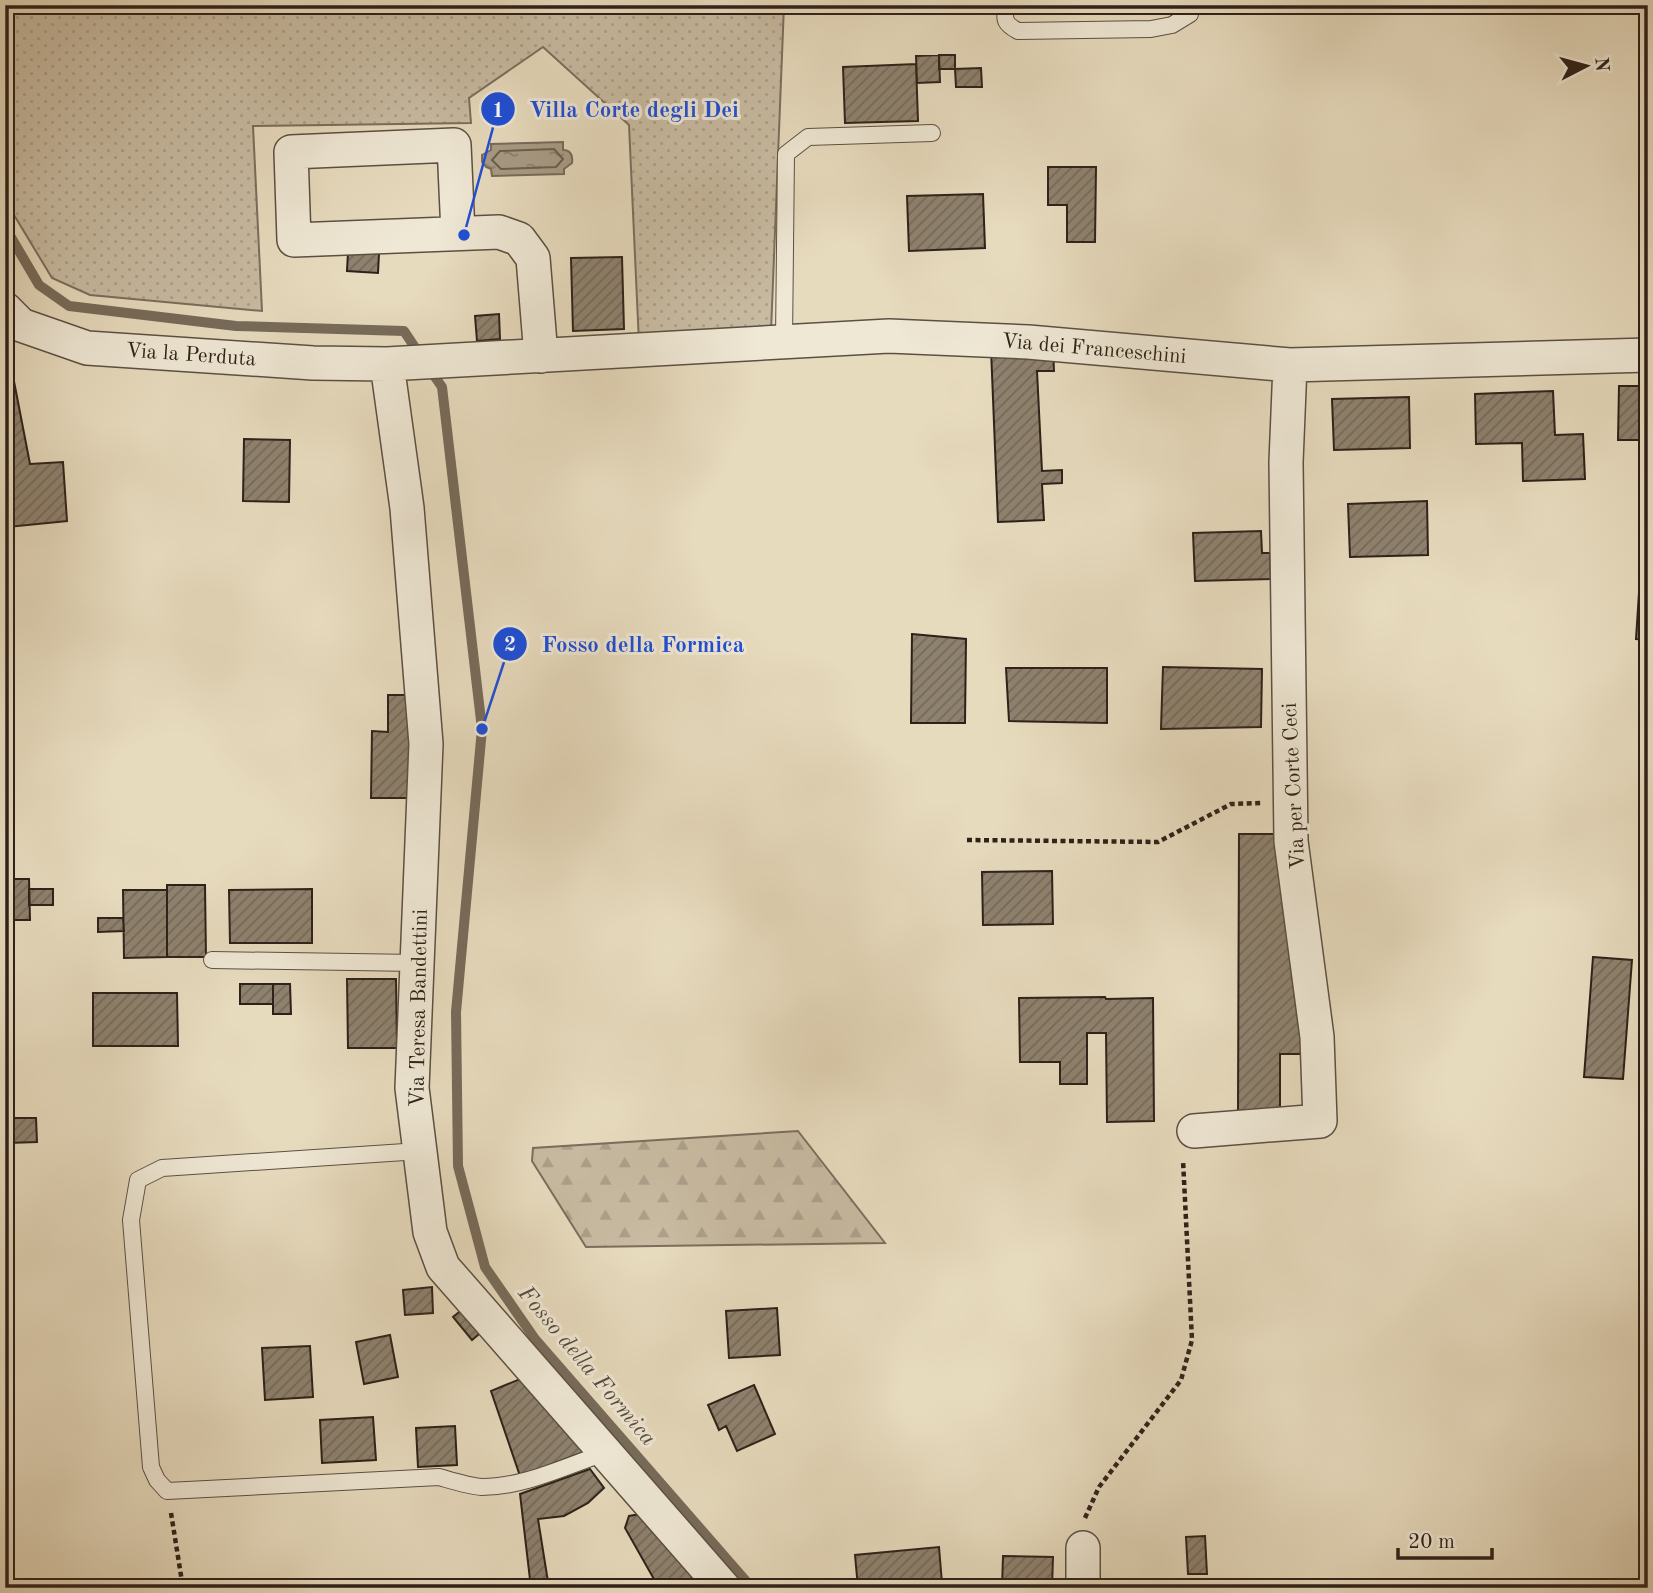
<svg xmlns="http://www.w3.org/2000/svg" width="1653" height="1593" font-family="'Old Standard TT',serif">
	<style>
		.grass { fill: url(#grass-dots); stroke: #7b6e5e; stroke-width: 2 }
		.forest { fill: url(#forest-firs); stroke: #7b6e5e; stroke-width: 2 }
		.water { fill: url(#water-ripples); stroke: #776b5a; stroke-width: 2 }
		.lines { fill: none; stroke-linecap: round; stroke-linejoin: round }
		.shore { stroke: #6b5e50; stroke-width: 2 }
		.stream { stroke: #776b5a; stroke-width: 10 }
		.building { fill: url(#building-hatch); stroke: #2e2119; stroke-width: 2 }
		.lane-casing { stroke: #5c5042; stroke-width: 18 }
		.street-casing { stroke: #5c5042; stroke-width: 36 }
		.path { stroke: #2e2119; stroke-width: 4.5; stroke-dasharray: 5 3.5; stroke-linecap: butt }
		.lane { stroke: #efe8d5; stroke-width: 16 }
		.street { stroke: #efe8d5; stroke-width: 33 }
		.labels { text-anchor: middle; stroke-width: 6; stroke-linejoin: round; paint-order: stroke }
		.street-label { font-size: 21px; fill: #2e2119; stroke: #efe8d5 }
		.water-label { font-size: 23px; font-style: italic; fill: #594c3f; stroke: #efe8d5 }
		.leader { fill: none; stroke: #1d4ed8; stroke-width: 2.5 }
		.callout-dot { fill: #1d4ed8; stroke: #efe8d5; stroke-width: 2.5 }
		.mark-label { font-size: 21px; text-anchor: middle; font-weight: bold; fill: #fff }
		.callout-label { font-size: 23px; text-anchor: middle; font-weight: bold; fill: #1d4ed8; stroke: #efe8d5; stroke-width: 6; stroke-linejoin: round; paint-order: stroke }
	</style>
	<defs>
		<pattern id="grass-dots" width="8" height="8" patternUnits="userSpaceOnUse" patternTransform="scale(1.75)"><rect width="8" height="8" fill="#c8bba2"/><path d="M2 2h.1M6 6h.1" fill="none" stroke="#aca08b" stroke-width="1.8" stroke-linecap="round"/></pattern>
		<pattern id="forest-firs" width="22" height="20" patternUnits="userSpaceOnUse" patternTransform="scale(1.75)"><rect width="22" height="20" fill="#c8bba2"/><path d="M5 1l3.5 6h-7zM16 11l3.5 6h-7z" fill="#aca08b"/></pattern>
		<pattern id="water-ripples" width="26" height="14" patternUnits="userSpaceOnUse" patternTransform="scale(1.75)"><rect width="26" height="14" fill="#a89c86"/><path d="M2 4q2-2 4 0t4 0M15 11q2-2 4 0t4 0" fill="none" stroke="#897f6d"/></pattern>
		<pattern id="building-hatch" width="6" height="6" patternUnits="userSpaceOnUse" patternTransform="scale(1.75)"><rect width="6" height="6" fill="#8e826f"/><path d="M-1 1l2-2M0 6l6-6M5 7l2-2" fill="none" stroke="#746a5a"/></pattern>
	</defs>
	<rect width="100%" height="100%" fill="#e7dbbe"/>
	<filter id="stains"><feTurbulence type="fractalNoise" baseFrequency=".00286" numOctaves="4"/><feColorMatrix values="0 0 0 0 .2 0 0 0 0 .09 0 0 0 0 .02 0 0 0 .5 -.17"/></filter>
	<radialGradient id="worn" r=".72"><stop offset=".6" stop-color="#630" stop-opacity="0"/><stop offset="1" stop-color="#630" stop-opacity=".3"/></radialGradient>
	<path class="grass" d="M 5,5 L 784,5 L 770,357 L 640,365 L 629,125 L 543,47 L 469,98 L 471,123 L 253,126 L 262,311 L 90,295 L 52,278 L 5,200 L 5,178 L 14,178 L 5,155 Z"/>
	<path class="forest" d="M 798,1131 L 885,1243 L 586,1247 L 532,1161 L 533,1148 Z"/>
	<path class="water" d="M 563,142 L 563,150 C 571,150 573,156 572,163 L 564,169 L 564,174 L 492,176 L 491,169 L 486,167 L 482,162 L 482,155 L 491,150 L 491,144 Z"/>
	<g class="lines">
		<path class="shore" d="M 554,149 L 563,159 L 556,167 L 501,169 L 492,160 L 500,151 Z"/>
		<path class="stream" d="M 5,227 L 39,285 L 69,306 L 236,326 L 404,331 L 420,355
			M 428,367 L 442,387 L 482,729 L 456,1012 L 458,1166 L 485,1267 L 535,1339 L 752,1588"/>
	</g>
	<path class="building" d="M 939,55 L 955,55 L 955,69 L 939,69 Z
		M 939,55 L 940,82 L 917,83 L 916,56 Z
		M 916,64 L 918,121 L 845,123 L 843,67 Z
		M 981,68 L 982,87 L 956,87 L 955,69 Z
		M 1048,167 L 1096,167 L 1095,242 L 1067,242 L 1067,205 L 1048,205 Z
		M 983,194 L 985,248 L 909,251 L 907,196 Z
		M 348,252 L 379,253 L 378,273 L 347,271 Z
		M 622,257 L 624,329 L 573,331 L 571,258 Z
		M 499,314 L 500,339 L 477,341 L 475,316 Z
		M 6,340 L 30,464 L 63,462 L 67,521 L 8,527 L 5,515 Z
		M 1053,347 L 1054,371 L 1037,371 L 1042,471 L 1062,470 L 1062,483 L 1042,484 L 1044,520 L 998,522 L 991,349 Z
		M 1619,386 L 1648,386 L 1648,440 L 1618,440 Z
		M 1553,391 L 1555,435 L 1583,434 L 1585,479 L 1523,481 L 1522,443 L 1476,444 L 1475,394 Z
		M 1409,397 L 1410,448 L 1334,450 L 1332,399 Z
		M 244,439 L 290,440 L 289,502 L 243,501 Z
		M 1427,501 L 1428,555 L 1350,557 L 1348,504 Z
		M 1261,531 L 1262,553 L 1270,553 L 1271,579 L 1195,581 L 1193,533 Z
		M 1640,577 L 1648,578 L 1648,640 L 1636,639 Z
		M 912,634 L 966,639 L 965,723 L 911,723 Z
		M 1163,667 L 1262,669 L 1261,727 L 1161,729 Z
		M 1006,668 L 1107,668 L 1107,723 L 1009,721 Z
		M 388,695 L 414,695 L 412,798 L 371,798 L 372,731 L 388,732 Z
		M 1239,834 L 1285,834 L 1285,925 L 1294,924 L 1304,1054 L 1280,1054 L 1280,1112 L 1238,1112 Z
		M 1052,871 L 1053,924 L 983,925 L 982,872 Z
		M 5,879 L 29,879 L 30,920 L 5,920 Z
		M 167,885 L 205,885 L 206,957 L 167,957 Z
		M 29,889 L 53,889 L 53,905 L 29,905 Z
		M 312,889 L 312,943 L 230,943 L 229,890 Z
		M 123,890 L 167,890 L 167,957 L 124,958 Z
		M 98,918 L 123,918 L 124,931 L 98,932 Z
		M 1593,957 L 1632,960 L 1623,1079 L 1584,1077 Z
		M 347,979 L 396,979 L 397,1048 L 348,1048 Z
		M 240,984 L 273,984 L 273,1004 L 240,1004 Z
		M 273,984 L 290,984 L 291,1014 L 273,1014 Z
		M 93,993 L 177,993 L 178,1046 L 93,1046 Z
		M 1105,997 L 1106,999 L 1153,998 L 1154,1121 L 1107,1122 L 1106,1033 L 1087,1033 L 1087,1084 L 1060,1084 L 1060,1062 L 1020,1062 L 1019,998 Z
		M 8,1118 L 36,1118 L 37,1142 L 8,1143 Z
		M 432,1287 L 433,1313 L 405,1315 L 403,1290 Z
		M 468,1305 L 486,1328 L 472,1340 L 453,1317 Z
		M 777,1308 L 780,1355 L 729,1358 L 726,1311 Z
		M 390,1335 L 398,1377 L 364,1384 L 356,1342 Z
		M 310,1346 L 313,1397 L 265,1400 L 262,1348 Z
		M 530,1375 L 584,1452 L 520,1476 L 491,1391 Z
		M 754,1385 L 775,1434 L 737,1451 L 726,1426 L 719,1430 L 708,1405 Z
		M 373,1417 L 376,1460 L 322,1463 L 320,1420 Z
		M 455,1426 L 457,1465 L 418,1467 L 416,1428 Z
		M 590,1469 L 604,1488 L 588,1503 L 564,1516 L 538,1519 L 549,1588 L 531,1588 L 520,1494 Z
		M 646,1513 L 714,1588 L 659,1588 L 625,1528 L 629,1516 Z
		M 1205,1536 L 1207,1574 L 1188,1574 L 1186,1537 Z
		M 939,1547 L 942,1583 L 892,1588 L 858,1588 L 855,1555 Z
		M 1003,1556 L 1053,1557 L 1052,1588 L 1002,1588 Z
		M 622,1580 L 624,1588 L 606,1588 L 605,1586 Z"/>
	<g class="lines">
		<defs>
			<path id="lane" d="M 1007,5 C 1003,20 1005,24 1018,31 L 1151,29 L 1172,25 L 1190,14 L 1190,5
				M 784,341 L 786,154 L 808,137 L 932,133
				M 212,960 L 418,963
				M 420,1151 L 162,1168 L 138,1180 L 131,1220 L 151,1467 L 157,1480 L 167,1491 L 439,1477 C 453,1481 468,1486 482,1487 C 524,1487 566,1466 605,1453"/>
			<path id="street" d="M 458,233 L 454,145 L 291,152 L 294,240 L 499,232 L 519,239 L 533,258 L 541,356
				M 5,309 L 21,325 L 87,348 L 313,363 L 387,364 L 889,336 L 1028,342 L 1290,365 L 1648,355
				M 387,364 L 407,508 L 426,744 L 412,1088 L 430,1232 L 443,1267 L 724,1588
				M 1194,1131 L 1320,1121 L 1317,1037 L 1291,841 L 1286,462 L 1290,365
				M 1083,1548 L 1083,1588"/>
		</defs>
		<use href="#lane" class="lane-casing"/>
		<use href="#street" class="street-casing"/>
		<path class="path" d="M 967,840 L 1158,842 L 1231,804 L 1261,803
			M 171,1513 L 183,1588
			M 1085,1518 L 1099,1487 L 1181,1380 L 1192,1340 L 1183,1160"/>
		<use href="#lane" class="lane"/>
		<use href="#street" class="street"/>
	</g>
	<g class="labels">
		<g class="street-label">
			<text transform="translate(1094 348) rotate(5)" y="7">Via dei Franceschini</text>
			<text transform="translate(191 354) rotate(4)" y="7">Via la Perduta</text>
			<text transform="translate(1293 786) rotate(-93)" y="7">Via per Corte Ceci</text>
			<text transform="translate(418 1008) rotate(-89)" y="7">Via Teresa Bandettini</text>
		</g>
		<g class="water-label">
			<text transform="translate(588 1365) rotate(50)" y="8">Fosso della Formica</text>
		</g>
	</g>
	<path class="leader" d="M464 235L498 109M482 729L510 644"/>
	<g class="callout-dot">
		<circle cx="464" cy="235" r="7"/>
		<circle cx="482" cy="729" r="7"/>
		<circle cx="498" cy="109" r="18"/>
		<circle cx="510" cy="644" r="18"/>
	</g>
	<g class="mark-label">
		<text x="498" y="117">1</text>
		<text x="510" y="651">2</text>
	</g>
	<g class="callout-label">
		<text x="634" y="117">Villa Corte degli Dei</text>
		<text x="643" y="652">Fosso della Formica</text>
	</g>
	<rect width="1653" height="1593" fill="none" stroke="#e7dbbe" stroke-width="28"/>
	<rect x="7" y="7" width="1639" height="1579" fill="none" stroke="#2e2119" stroke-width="3.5"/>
	<rect x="14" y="14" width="1625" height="1565" fill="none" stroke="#2e2119" stroke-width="2"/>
	<g transform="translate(1586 66) rotate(84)" stroke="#efe8d5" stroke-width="5" paint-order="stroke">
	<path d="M0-5L12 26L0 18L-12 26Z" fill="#2e2119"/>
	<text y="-10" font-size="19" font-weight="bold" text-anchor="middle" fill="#2e2119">N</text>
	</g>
	<path d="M1398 1548v10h94v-10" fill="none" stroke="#2e2119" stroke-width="3.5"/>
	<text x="1408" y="1548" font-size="21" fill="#2e2119" stroke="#efe8d5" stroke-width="5" paint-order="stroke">20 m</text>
	<rect width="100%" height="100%" filter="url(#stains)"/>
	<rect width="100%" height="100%" fill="url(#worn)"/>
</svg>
